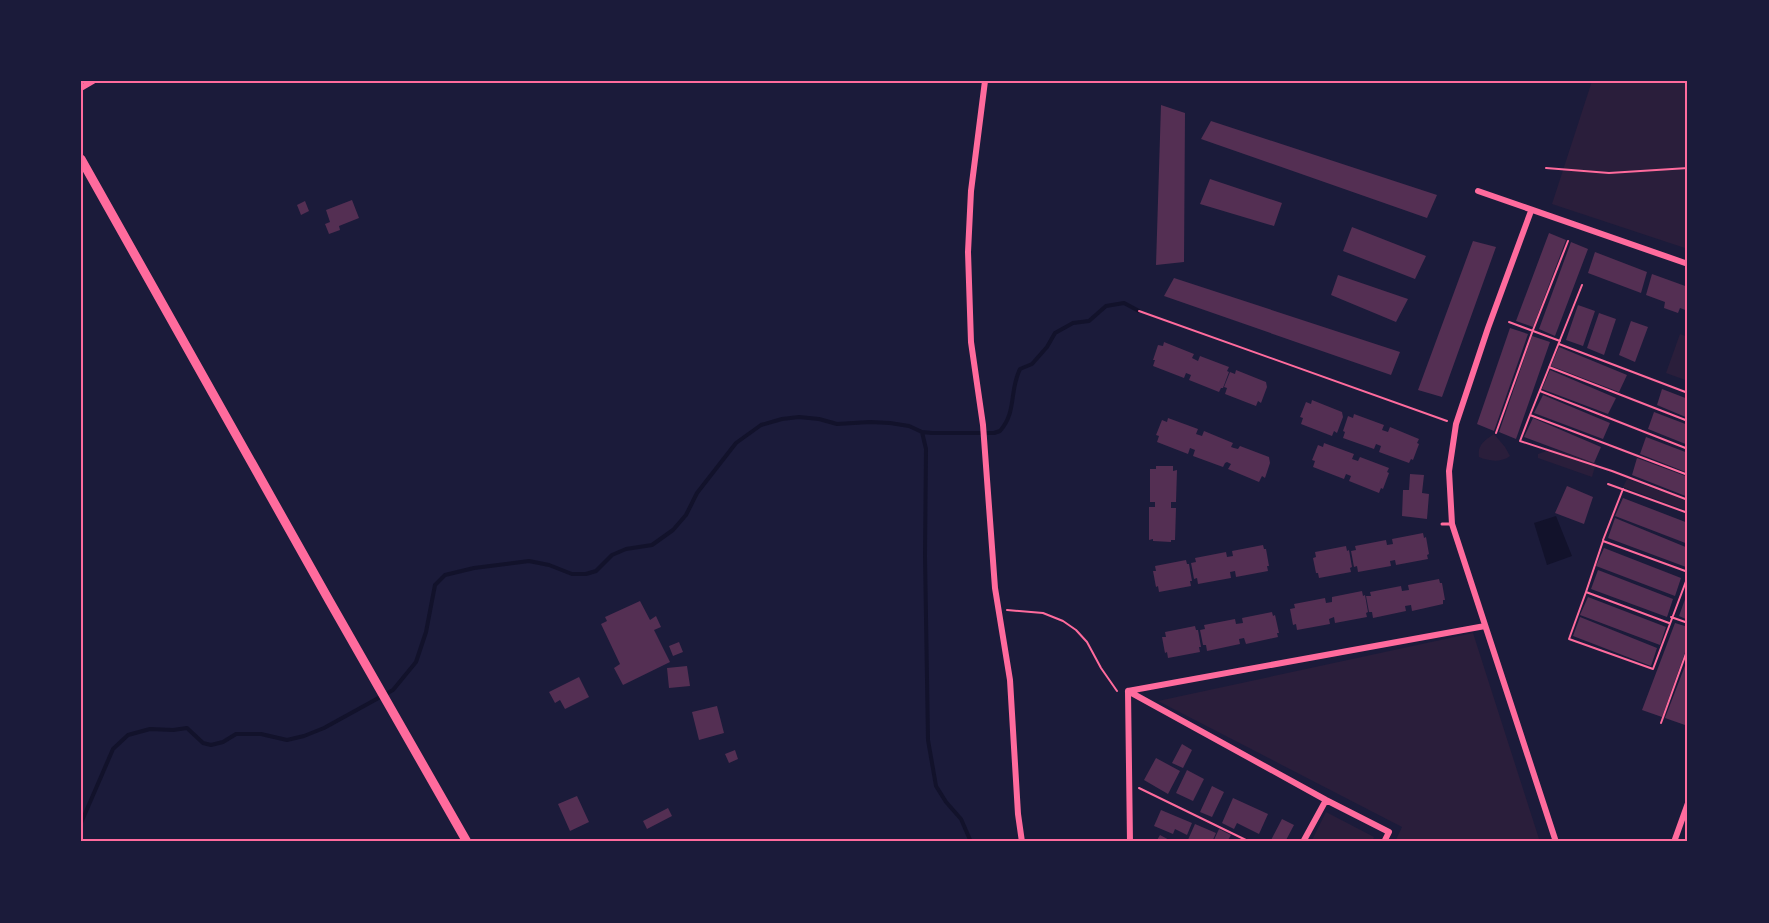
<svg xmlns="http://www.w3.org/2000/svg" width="1769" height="923" font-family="'Work Sans',sans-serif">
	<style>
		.green { fill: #2a1e3b }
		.water { fill: #12122b }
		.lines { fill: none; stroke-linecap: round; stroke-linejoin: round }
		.stream { stroke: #12122b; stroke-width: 4 }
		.building { fill: #542f53 }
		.path { stroke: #ff6b9d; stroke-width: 2 }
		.service { stroke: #ff6b9d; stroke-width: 3 }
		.minor { stroke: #ff6b9d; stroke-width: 6 }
		.primary { stroke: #ff6b9d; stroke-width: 9 }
		.neatline { fill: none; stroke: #ff6b9d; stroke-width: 2 }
	</style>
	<rect width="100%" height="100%" fill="#1b1b3a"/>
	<path class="green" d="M 1592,81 L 1688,81 L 1688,249 L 1552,204 Z
		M 1680,334 L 1688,337 L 1688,381 L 1666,373 Z
		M 1494,434 L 1505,447 L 1510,456 C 1501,463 1488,461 1479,457 C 1477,445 1485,440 1494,434 Z
		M 1552,449 L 1596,463 L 1592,477 L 1538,458 L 1538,454 Z
		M 1627,479 L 1688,501 L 1688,511 L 1623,487 Z
		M 1473,633 L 1540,842 L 1395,842 L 1402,827 L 1158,701 Z
		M 1326,812 L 1374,837 L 1372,842 L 1311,842 Z"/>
	<path class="water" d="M 1556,516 L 1572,556 L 1547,565 L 1534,523 Z"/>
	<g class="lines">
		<path class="stream" d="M 922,432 L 926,449 L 925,556 L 928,740 L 936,786 L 946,802 L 961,819 L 971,842
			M 81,823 L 113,749 L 128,735 L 150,729 L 173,730 L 187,728 L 203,743 L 211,745 L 223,742 L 236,734 L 261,734 L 287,740 L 304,736 L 324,728 L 393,690 L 416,662 L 426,632 L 435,585 L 445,575 L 474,568 L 529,561 L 549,565 L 572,574 L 586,574 L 596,571 L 612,555 L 626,549 L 652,545 L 673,530 L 686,515 L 697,493 L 736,443 L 761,425 L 782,419 L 799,417 L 819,419 L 837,424 L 870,422 L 890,423 L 909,426 L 922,432 L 932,433 L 994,433 L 1000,431 C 1017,412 1009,391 1020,369 L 1032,364 L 1047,347 L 1055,333 L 1073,323 L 1089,321 L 1106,306 L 1124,303 L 1139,311"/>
	</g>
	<path class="building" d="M 1161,105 L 1185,113 L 1184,262 L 1156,265 Z
		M 1211,121 L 1437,195 L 1427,218 L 1201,139 Z
		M 1210,179 L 1282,203 L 1274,226 L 1200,204 Z
		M 352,200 L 359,218 L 339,226 L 340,230 L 329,234 L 325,224 L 330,222 L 326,210 Z
		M 305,201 L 309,211 L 301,215 L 297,205 Z
		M 1352,227 L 1426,256 L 1415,279 L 1343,251 Z
		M 1549,233 L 1566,240 L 1533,327 L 1516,321 Z
		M 1473,241 L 1496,247 L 1442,397 L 1418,390 Z
		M 1571,242 L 1588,249 L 1555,336 L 1539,329 Z
		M 1595,252 L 1647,272 L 1641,293 L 1588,273 Z
		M 1652,274 L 1688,287 L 1688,311 L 1680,308 L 1678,313 L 1664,308 L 1665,302 L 1646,295 Z
		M 1338,275 L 1408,299 L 1396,322 L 1331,295 Z
		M 1174,278 L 1400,352 L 1391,375 L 1164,296 Z
		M 1578,305 L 1595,311 L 1583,346 L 1566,340 Z
		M 1599,313 L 1616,319 L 1604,355 L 1587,348 Z
		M 1631,321 L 1648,327 L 1635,362 L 1619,355 Z
		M 1510,328 L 1528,334 L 1494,431 L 1477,424 Z
		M 1532,336 L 1550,342 L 1516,439 L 1499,432 Z
		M 1164,342 L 1194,354 L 1192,358 L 1198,361 L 1200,356 L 1229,367 L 1227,371 L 1229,372 L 1223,388 L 1221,388 L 1219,392 L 1189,380 L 1191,375 L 1186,373 L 1184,378 L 1153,366 L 1155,360 L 1153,360 L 1158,345 L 1163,346 Z
		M 1559,347 L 1627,375 L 1619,392 L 1551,366 Z
		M 1236,370 L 1266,382 L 1267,387 L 1261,403 L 1258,401 L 1256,406 L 1225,394 L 1227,388 L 1224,387 L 1230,372 L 1235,374 Z
		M 1550,370 L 1616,398 L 1608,414 L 1542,389 Z
		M 1662,389 L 1688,399 L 1688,418 L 1657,405 Z
		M 1543,395 L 1610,423 L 1603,439 L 1534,413 Z
		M 1312,400 L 1342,412 L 1343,417 L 1337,433 L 1334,431 L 1332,436 L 1301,424 L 1303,418 L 1300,417 L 1306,402 L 1311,404 Z
		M 1654,412 L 1688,425 L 1688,445 L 1648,429 Z
		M 1354,414 L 1384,425 L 1382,430 L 1388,432 L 1390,427 L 1419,439 L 1417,443 L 1419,444 L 1413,460 L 1411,459 L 1409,463 L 1379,452 L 1381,446 L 1376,444 L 1374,449 L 1343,438 L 1345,432 L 1343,431 L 1348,416 L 1353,418 Z
		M 1168,418 L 1198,429 L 1196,434 L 1202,436 L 1204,431 L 1233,443 L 1231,447 L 1234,448 L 1238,449 L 1240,446 L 1269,457 L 1270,463 L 1265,478 L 1262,476 L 1259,482 L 1228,469 L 1231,464 L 1227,462 L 1225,463 L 1223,467 L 1193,456 L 1195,450 L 1190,448 L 1188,454 L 1157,442 L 1159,436 L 1156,435 L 1162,420 L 1167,422 Z
		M 1533,418 L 1601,447 L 1594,463 L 1524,437 Z
		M 1646,437 L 1688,453 L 1688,473 L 1640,454 Z
		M 1324,443 L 1354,454 L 1352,459 L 1358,461 L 1360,457 L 1389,468 L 1387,472 L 1389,473 L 1383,489 L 1381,488 L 1379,493 L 1349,481 L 1351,476 L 1346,474 L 1344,479 L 1313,467 L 1315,461 L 1312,460 L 1318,445 L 1323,447 Z
		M 1637,458 L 1688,477 L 1688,497 L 1632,475 Z
		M 1156,466 L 1173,466 L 1173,471 L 1177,470 L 1176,502 L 1171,502 L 1171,508 L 1176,508 L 1175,540 L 1171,540 L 1171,542 L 1153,541 L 1153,539 L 1149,540 L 1149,507 L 1155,507 L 1155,502 L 1150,502 L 1150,469 L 1156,469 Z
		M 1410,474 L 1424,475 L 1422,493 L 1429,494 L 1427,519 L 1402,516 L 1403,490 L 1409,490 Z
		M 1567,486 L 1593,497 L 1584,524 L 1555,513 Z
		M 1623,498 L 1688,523 L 1688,544 L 1615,516 Z
		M 1615,518 L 1688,548 L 1688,562 L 1686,567 L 1608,538 Z
		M 1423,533 L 1424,538 L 1426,537 L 1429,554 L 1427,555 L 1428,559 L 1396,565 L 1395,560 L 1390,561 L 1391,566 L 1358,572 L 1357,566 L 1354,567 L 1351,551 L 1356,550 L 1355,546 L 1386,540 L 1387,545 L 1393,544 L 1392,539 Z
		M 1263,545 L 1264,549 L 1266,549 L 1269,566 L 1267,566 L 1268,571 L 1236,577 L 1235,571 L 1230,572 L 1231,578 L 1198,584 L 1197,578 L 1194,579 L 1191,563 L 1196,562 L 1195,558 L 1226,552 L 1227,557 L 1233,556 L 1232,551 Z
		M 1346,546 L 1347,551 L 1349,550 L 1352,567 L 1350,568 L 1351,572 L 1319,578 L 1318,573 L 1316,573 L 1313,558 L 1316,557 L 1315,552 Z
		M 1604,548 L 1681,578 L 1675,596 L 1596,566 Z
		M 1186,560 L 1187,564 L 1189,564 L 1192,581 L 1190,581 L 1191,586 L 1159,592 L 1158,586 L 1156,587 L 1153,571 L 1156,571 L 1155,566 Z
		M 1598,570 L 1673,599 L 1667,617 L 1591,589 Z
		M 1439,579 L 1440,583 L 1442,583 L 1445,600 L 1443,600 L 1443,604 L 1412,611 L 1411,605 L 1405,606 L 1406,611 L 1373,618 L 1372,612 L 1369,612 L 1366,596 L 1371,596 L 1370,592 L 1401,586 L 1402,591 L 1409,590 L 1408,585 Z
		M 1362,591 L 1363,596 L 1365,595 L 1368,612 L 1366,613 L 1367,617 L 1335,623 L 1334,617 L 1329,619 L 1330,624 L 1297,630 L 1296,624 L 1293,625 L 1290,609 L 1295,608 L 1294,604 L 1325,598 L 1326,603 L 1332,602 L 1332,597 Z
		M 1688,591 L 1688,620 L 1679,616 Z
		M 1588,597 L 1666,627 L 1660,645 L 1580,615 Z
		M 640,601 L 650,620 L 656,616 L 661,627 L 654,630 L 670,662 L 623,685 L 614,668 L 620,664 L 601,624 L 607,621 L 605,617 Z
		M 1272,612 L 1273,616 L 1275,615 L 1279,633 L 1277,633 L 1278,637 L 1246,644 L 1244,638 L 1239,639 L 1240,644 L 1207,651 L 1206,645 L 1203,645 L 1200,630 L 1205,629 L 1204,625 L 1235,619 L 1236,624 L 1243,623 L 1242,618 Z
		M 1580,617 L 1657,648 L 1651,666 L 1573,636 Z
		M 1675,623 L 1688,627 L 1688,644 L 1662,717 L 1642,710 Z
		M 1195,626 L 1196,630 L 1198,630 L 1201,647 L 1199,647 L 1200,652 L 1168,658 L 1167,652 L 1165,653 L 1162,637 L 1166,637 L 1165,632 Z
		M 679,642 L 683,652 L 673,656 L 669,646 Z
		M 1688,658 L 1688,716 L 1685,725 L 1665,718 Z
		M 687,666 L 690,686 L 669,688 L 667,668 Z
		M 579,677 L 589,697 L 565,709 L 560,700 L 555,703 L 549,692 Z
		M 717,706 L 724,733 L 699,740 L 692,712 Z
		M 1182,744 L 1192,750 L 1183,768 L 1172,763 Z
		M 735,750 L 738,759 L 729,763 L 725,754 Z
		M 1156,758 L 1180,771 L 1168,794 L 1144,780 Z
		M 1187,770 L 1204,779 L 1193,801 L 1176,793 Z
		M 1212,786 L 1224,792 L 1212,817 L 1200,812 Z
		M 577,796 L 589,822 L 570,831 L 558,804 Z
		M 1233,798 L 1268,814 L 1259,834 L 1237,823 L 1234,829 L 1222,823 Z
		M 668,808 L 672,816 L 647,829 L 643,821 Z
		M 1161,810 L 1192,823 L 1187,835 L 1175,829 L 1173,834 L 1154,826 Z
		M 1282,819 L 1294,825 L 1285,842 L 1270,842 Z
		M 1195,824 L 1216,833 L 1212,842 L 1187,842 Z
		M 1219,829 L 1231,835 L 1227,842 L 1213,842 Z
		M 1160,835 L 1173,842 L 1156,842 Z"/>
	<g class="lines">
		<path class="path" d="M 1546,168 L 1609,173 L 1688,168
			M 1139,311 L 1447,421
			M 1509,322 L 1560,341
			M 1559,344 L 1688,393
			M 1549,367 L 1688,421
			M 1540,391 L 1688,449
			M 1530,415 L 1582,285
			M 1496,433 L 1533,330 L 1568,241
			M 1688,475 L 1530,415 L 1520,441 L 1612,471 L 1688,500
			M 1608,484 L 1688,513
			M 1603,540 L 1623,489
			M 1586,592 L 1569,639 L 1653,669 L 1688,576
			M 1007,610 L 1043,613 L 1063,621 L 1076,630 L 1087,642 L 1101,668 L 1117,691
			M 1671,617 L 1688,623
			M 1669,623 L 1586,592 L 1603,541 L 1688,572
			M 1661,723 L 1688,648
			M 1139,788 L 1250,842"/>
		<path class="service" d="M 1442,524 L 1451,524"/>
		<path class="minor" d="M 985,81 L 971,191 L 968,252 L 971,342 L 983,425 L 995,588 L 1010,680 L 1018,814 L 1022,842
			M 81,88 L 93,81
			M 1478,191 L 1688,264
			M 1531,211 L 1488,328 L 1456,424 L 1449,471 L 1452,524 L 1556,842
			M 1128,691 L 1485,626
			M 1128,691 L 1326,800 L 1389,832 L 1384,842
			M 1128,691 L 1130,842
			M 1303,842 L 1326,800
			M 1674,842 L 1688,803"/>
		<path class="primary" d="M 81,159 L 330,602 L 467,842"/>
	</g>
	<rect width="1769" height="923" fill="none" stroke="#1b1b3a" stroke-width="165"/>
	<rect x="82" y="82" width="1604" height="758" class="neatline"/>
</svg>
